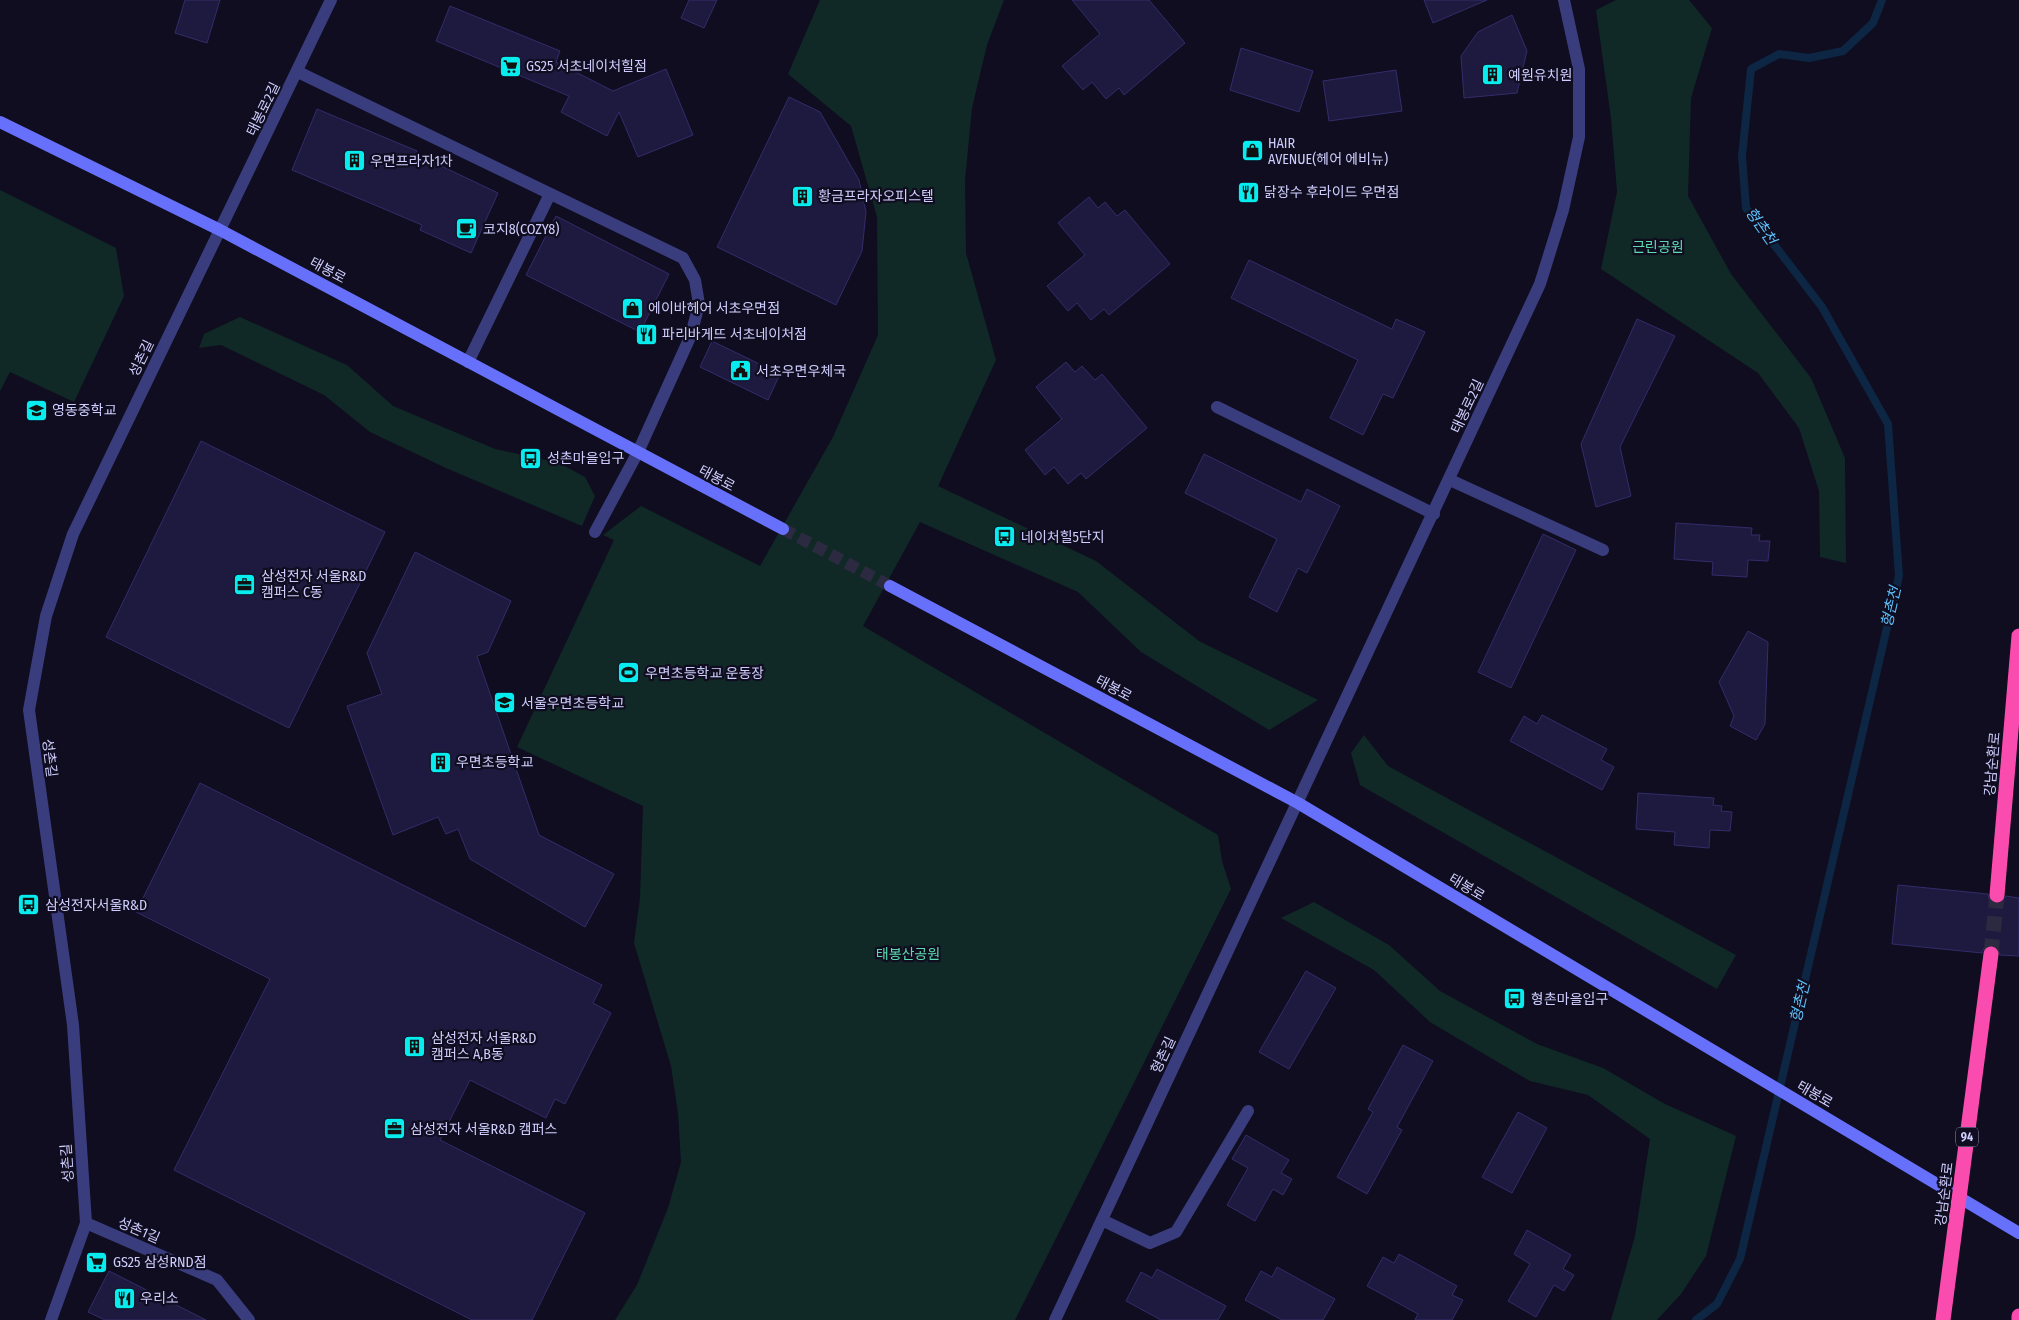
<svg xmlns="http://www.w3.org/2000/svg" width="2019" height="1320" font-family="'Fira Sans Condensed','Noto Sans KR',sans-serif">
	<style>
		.green { fill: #102926 }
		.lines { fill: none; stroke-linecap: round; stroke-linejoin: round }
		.stream { stroke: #0d2643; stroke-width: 8 }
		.building { fill: #1e1a3f; stroke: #332c6b }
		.secondary-tunnel { stroke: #2c2a40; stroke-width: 12; stroke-dasharray: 12 6; stroke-linecap: butt }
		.highway-tunnel { stroke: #2c2a40; stroke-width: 15; stroke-dasharray: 15 8; stroke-linecap: butt }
		.lane { stroke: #393d7d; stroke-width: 12 }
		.street { stroke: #393d7d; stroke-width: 12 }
		.secondary { stroke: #6770fa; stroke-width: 12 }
		.highway { stroke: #fa4cae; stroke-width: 15 }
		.highway-bridge { stroke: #fa4cae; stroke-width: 15 }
		.labels { text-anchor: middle; stroke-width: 4.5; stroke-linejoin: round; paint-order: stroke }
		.shield { fill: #0f0d1f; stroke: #9593ba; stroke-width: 1 }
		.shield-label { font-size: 12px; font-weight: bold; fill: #cecdfd }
		.poi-label { font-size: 14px; fill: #cecdfd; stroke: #0f0d1f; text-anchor: start }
		.street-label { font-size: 14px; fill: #cecdfd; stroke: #0f0d1f }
		.park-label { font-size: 14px; fill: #5cdbb0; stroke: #0f0d1f }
		.water-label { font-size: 15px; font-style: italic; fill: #5ec0fa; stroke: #0f0d1f }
	</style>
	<rect width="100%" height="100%" fill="#0f0d1f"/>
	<path class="green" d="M 820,0 L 1004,0 L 987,45 L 972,108 L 965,180 L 966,253 L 996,360 L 938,486 L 1096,561 L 1199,641 L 1318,700 L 1269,730 L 1141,652 L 1078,592 L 920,522 L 863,626 L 1218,835 L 1222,861 L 1231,889 L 1015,1320 L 615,1320 L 637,1285 L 668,1208 L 681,1162 L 678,1113 L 671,1066 L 634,943 L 640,898 L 643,806 L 517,747 L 614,540 L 603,535 L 641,506 L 760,566 L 833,437 L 878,335 L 877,217 L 851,126 L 788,74 Z
		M 1616,0 L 1689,0 L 1712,28 L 1691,98 L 1688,196 L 1731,274 L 1811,378 L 1845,458 L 1846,563 L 1820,557 L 1819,491 L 1799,428 L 1758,373 L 1601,269 L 1617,192 L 1611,118 L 1596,10 Z
		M 0,190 L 116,248 L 124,296 L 74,402 L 10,372 L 0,391 Z
		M 240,317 L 347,365 L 393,406 L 495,449 L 559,463 L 585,477 L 595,496 L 582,526 L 446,468 L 370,432 L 324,395 L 221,345 L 199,348 L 204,334 Z
		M 1364,735 L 1388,766 L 1736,955 L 1717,989 L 1360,785 L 1351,753 Z
		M 1314,902 L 1389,945 L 1440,991 L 1537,1044 L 1603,1068 L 1665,1104 L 1736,1136 L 1706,1256 L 1681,1294 L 1657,1320 L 1611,1320 L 1635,1236 L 1650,1139 L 1588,1095 L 1530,1081 L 1430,1022 L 1374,970 L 1281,918 Z"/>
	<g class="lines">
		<path class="stream" d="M 1696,1320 L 1717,1304 L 1740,1259 L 1899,576 L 1888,424 L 1822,307 L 1746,208 L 1742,156 L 1751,69 L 1779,54 L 1809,58 L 1843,51 L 1873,23 L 1882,0"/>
	</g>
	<path class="building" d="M 185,0 L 220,0 L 207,43 L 175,33 Z
		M 689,0 L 717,0 L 704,28 L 681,18 Z
		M 1072,0 L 1149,0 L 1185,43 L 1124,95 L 1119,88 L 1106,99 L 1092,82 L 1083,90 L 1062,66 L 1100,34 Z
		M 1424,0 L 1487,0 L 1433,23 Z
		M 450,6 L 560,51 L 556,62 L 613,91 L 666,69 L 693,135 L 638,157 L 619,112 L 607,136 L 561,112 L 569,96 L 436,41 Z
		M 1512,15 L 1527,51 L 1517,93 L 1464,98 L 1461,56 L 1478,32 Z
		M 1241,48 L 1313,71 L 1299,112 L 1230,90 Z
		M 1396,70 L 1402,111 L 1329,121 L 1323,81 Z
		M 789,97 L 820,112 L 859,180 L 866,212 L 862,251 L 836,305 L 717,247 Z
		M 317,109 L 417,151 L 416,154 L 498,193 L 471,253 L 420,230 L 422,225 L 292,170 Z
		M 1089,197 L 1098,208 L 1105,202 L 1117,216 L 1125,210 L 1170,264 L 1109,315 L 1104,309 L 1091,320 L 1077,303 L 1068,311 L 1047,286 L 1085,255 L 1058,223 Z
		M 556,216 L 669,274 L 640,332 L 526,275 Z
		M 1249,260 L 1392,329 L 1396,319 L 1425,332 L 1393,398 L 1383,394 L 1363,435 L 1330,418 L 1358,360 L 1231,298 Z
		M 1637,319 L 1675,336 L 1620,447 L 1631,496 L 1596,507 L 1581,444 Z
		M 712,341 L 780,374 L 768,400 L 700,367 Z
		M 1066,362 L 1075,372 L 1082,366 L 1095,380 L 1102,374 L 1147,428 L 1086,479 L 1081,473 L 1068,484 L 1054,467 L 1045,475 L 1025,450 L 1062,419 L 1036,387 Z
		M 201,441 L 385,532 L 289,728 L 106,637 Z
		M 1204,454 L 1301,502 L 1307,489 L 1340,506 L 1307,573 L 1298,568 L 1277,612 L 1249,597 L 1277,539 L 1185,493 Z
		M 1676,523 L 1752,528 L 1751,535 L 1760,535 L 1759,541 L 1770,541 L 1768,561 L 1748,560 L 1747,577 L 1712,575 L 1713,562 L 1674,559 Z
		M 1543,534 L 1576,550 L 1511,688 L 1478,672 Z
		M 415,552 L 511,601 L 488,652 L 477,656 L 539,835 L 614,874 L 585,927 L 470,859 L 458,829 L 446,834 L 438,817 L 393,835 L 347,706 L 382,694 L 367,653 Z
		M 1748,631 L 1768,642 L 1765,724 L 1756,740 L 1730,726 L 1734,716 L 1719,682 Z
		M 1542,715 L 1607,749 L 1601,760 L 1614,767 L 1602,790 L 1510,741 L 1524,716 L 1537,724 Z
		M 200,783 L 602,985 L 593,1003 L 611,1013 L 565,1104 L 555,1099 L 546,1118 L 470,1080 L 440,1140 L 585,1213 L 532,1320 L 472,1320 L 174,1170 L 270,979 L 136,912 Z
		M 1638,793 L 1714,798 L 1713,805 L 1722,806 L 1721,811 L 1732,812 L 1730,831 L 1710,830 L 1709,848 L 1674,845 L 1675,832 L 1636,829 Z
		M 1898,885 L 1988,894 L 1989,899 L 1996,904 L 2001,903 L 2006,896 L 2019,898 L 2019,956 L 2000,955 L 1997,947 L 1992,945 L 1984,948 L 1982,953 L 1892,944 Z
		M 1306,971 L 1336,988 L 1289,1069 L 1259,1052 Z
		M 1403,1045 L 1433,1061 L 1397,1127 L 1402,1130 L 1367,1194 L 1337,1177 L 1373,1112 L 1368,1109 Z
		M 1518,1112 L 1547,1128 L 1512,1193 L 1482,1177 Z
		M 1246,1135 L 1289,1160 L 1281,1173 L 1292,1179 L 1283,1195 L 1273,1189 L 1255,1221 L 1227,1205 L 1248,1168 L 1232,1159 Z
		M 1527,1230 L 1571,1255 L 1563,1269 L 1574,1275 L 1564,1291 L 1554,1285 L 1536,1317 L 1508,1301 L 1530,1264 L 1514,1254 Z
		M 1399,1254 L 1457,1286 L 1452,1295 L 1463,1300 L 1452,1320 L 1415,1320 L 1418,1314 L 1367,1286 L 1383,1257 L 1394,1263 Z
		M 1277,1267 L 1335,1299 L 1323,1320 L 1282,1320 L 1245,1300 L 1261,1271 L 1272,1277 Z
		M 1157,1269 L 1226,1306 L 1218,1320 L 1161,1320 L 1126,1301 L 1141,1272 L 1152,1278 Z
		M 109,1271 L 206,1320 L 105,1320 L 88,1312 Z"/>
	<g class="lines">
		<path class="secondary-tunnel" d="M 783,529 L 890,586"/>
		<path class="highway-tunnel" d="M 1991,954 L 1997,895"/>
		<path class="lane" d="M 1217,407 L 1434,514
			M 1450,480 L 1603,550
			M 595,532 L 638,452
			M 1102,1220 L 1150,1243 L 1176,1232 L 1248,1111
			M 86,1223 L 217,1280 L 249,1320"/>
		<path class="street" d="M 298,72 L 683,258 L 695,280 L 699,304 L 691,335 L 638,452
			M 468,362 L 550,194
			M 51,1320 L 86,1223 L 73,1025 L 29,710 L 46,616 L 73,534 L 331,0
			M 1055,1320 L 1540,284 L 1563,210 L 1579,137 L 1579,69 L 1564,0"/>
		<path class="secondary" d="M 0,122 L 220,230 L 783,529
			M 890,586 L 1298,803 L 2019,1233"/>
		<path class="highway" d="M 1997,895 L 2019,636
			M 2019,1320 L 2019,1316"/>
		<path class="highway-bridge" d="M 1943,1320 L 1991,954"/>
	</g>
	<defs>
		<symbol id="supermarket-square" viewBox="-11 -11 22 22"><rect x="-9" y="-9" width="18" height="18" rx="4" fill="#07ecef" stroke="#0f0d1f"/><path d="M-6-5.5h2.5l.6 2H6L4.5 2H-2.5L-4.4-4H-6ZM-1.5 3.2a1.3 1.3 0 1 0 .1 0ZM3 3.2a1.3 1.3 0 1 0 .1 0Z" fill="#111"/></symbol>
		<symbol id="building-square" viewBox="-11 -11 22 22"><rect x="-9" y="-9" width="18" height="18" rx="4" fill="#07ecef" stroke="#0f0d1f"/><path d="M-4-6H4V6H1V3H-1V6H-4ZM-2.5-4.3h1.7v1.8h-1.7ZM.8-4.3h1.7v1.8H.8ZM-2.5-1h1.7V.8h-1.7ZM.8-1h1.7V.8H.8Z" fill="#111"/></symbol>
		<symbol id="shop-square" viewBox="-11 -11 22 22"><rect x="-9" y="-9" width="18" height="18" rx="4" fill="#07ecef" stroke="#0f0d1f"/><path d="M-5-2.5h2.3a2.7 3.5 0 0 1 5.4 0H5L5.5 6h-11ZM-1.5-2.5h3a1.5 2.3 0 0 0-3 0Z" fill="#111"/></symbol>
		<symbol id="restaurant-square" viewBox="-11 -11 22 22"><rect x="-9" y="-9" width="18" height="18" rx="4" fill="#07ecef" stroke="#0f0d1f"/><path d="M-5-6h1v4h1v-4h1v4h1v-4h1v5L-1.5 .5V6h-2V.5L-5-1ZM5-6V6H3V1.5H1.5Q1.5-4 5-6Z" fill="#111"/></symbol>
		<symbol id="cafe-square" viewBox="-11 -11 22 22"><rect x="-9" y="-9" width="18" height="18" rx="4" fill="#07ecef" stroke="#0f0d1f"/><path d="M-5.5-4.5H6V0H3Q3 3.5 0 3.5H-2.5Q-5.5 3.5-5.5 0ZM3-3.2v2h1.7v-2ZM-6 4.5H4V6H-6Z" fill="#111"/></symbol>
		<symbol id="civic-square" viewBox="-11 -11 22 22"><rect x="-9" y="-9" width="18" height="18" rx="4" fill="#07ecef" stroke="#0f0d1f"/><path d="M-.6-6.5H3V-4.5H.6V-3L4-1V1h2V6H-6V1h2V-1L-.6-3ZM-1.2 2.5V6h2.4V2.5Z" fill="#111"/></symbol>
		<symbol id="school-square" viewBox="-11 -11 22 22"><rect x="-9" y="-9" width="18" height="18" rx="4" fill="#07ecef" stroke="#0f0d1f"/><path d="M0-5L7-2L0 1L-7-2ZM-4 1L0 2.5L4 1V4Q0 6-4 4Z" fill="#111"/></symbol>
		<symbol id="bus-square" viewBox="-11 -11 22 22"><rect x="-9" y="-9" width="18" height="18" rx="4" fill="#07ecef" stroke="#0f0d1f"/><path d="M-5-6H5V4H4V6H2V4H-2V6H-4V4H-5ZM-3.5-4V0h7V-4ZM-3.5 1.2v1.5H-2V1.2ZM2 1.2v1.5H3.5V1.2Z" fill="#111"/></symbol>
		<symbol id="office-square" viewBox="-11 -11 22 22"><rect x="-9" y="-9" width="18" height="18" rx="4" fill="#07ecef" stroke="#0f0d1f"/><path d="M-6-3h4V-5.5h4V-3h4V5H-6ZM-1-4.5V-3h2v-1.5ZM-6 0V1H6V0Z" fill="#111"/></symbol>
		<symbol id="stadium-square" viewBox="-11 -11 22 22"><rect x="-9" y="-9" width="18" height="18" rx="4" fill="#07ecef" stroke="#0f0d1f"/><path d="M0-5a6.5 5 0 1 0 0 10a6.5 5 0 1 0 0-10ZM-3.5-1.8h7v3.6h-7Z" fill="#111"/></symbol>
	</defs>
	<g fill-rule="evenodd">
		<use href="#supermarket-square" x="498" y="54" width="25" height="25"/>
		<use href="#building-square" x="1480" y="62" width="25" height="25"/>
		<use href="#shop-square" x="1240" y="138" width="25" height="25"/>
		<use href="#building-square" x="342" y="148" width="25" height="25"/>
		<use href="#restaurant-square" x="1236" y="180" width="25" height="25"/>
		<use href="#building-square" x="790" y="184" width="25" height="25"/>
		<use href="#cafe-square" x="454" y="216" width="25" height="25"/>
		<use href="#shop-square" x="620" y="296" width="25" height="25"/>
		<use href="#restaurant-square" x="634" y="322" width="25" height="25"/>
		<use href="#civic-square" x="728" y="358" width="25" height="25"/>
		<use href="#school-square" x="24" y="398" width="25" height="25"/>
		<use href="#bus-square" x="518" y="446" width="25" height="25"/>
		<use href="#bus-square" x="992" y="524" width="25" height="25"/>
		<use href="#office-square" x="232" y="572" width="25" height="25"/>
		<use href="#stadium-square" x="616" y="660" width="25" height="25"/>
		<use href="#school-square" x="492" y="690" width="25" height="25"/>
		<use href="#building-square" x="428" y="750" width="25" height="25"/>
		<use href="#bus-square" x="16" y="892" width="25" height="25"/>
		<use href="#bus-square" x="1502" y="986" width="25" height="25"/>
		<use href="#building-square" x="402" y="1034" width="25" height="25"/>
		<use href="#office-square" x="382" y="1116" width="25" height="25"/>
		<use href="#supermarket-square" x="84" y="1250" width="25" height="25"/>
		<use href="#restaurant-square" x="112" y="1286" width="25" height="25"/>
	</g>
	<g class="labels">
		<rect class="shield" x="1956" y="1127.5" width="22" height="19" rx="4"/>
		<g class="shield-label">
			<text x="1967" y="1141">94</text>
		</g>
		<g class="poi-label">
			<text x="526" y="71">GS25 서초네이처힐점</text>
			<text x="1508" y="80">예원유치원</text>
			<text x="1268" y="148">HAIR<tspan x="1268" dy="16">AVENUE(헤어 에비뉴)</tspan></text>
			<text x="370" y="166">우면프라자1차</text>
			<text x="1264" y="197">닭장수 후라이드 우면점</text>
			<text x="818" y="201">황금프라자오피스텔</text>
			<text x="483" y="234">코지8(COZY8)</text>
			<text x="648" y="313">에이바헤어 서초우면점</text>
			<text x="662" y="339">파리바게뜨 서초네이처점</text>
			<text x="756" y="376">서초우면우체국</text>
			<text x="52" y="415">영동중학교</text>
			<text x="547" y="463">성촌마을입구</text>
			<text x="1021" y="542">네이처힐5단지</text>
			<text x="261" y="581">삼성전자 서울R&amp;D<tspan x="261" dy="16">캠퍼스 C동</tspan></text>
			<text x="645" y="678">우면초등학교 운동장</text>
			<text x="521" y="708">서울우면초등학교</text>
			<text x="456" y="767">우면초등학교</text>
			<text x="45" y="910">삼성전자서울R&amp;D</text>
			<text x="1531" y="1004">형촌마을입구</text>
			<text x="431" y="1043">삼성전자 서울R&amp;D<tspan x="431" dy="16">캠퍼스 A,B동</tspan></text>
			<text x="410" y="1134">삼성전자 서울R&amp;D 캠퍼스</text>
			<text x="113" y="1267">GS25 삼성RND점</text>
			<text x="140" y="1303">우리소</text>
		</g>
		<g class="street-label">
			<text transform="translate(263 109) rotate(-64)" y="5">태봉로2길</text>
			<text transform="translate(328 270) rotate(28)" y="5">태봉로</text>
			<text transform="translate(141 358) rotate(-64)" y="5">성촌길</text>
			<text transform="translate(1467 406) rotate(-65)" y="5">태봉로2길</text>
			<text transform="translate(717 478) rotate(28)" y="5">태봉로</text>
			<text transform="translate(1114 688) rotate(28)" y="5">태봉로</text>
			<text transform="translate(50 758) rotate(83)" y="5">성촌길</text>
			<text transform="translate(1992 764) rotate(-85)" y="5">강남순환로</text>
			<text transform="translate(1467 887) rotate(31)" y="5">태봉로</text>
			<text transform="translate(1163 1055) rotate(-65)" y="5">형촌길</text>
			<text transform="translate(1815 1094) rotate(30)" y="5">태봉로</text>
			<text transform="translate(67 1163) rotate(-94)" y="5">성촌길</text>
			<text transform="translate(1944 1194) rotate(-83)" y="5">강남순환로</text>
			<text transform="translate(139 1230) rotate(23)" y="5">성촌1길</text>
		</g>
		<g class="park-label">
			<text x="1658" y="252">근린공원</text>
			<text x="908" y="959">태봉산공원</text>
		</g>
		<g class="water-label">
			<text transform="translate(1761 226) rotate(55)" y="5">형촌천</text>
			<text transform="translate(1891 607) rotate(-77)" y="5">형촌천</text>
			<text transform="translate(1800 1002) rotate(-77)" y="5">형촌천</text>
		</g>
	</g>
</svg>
